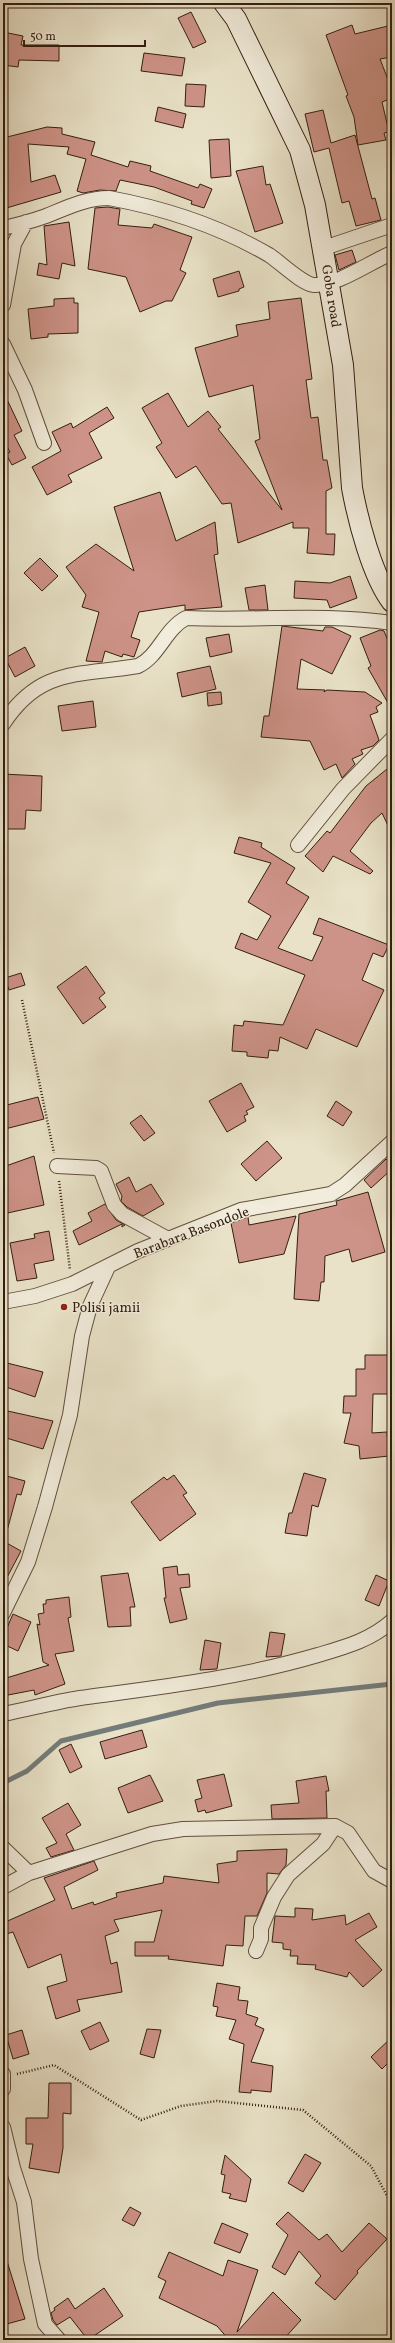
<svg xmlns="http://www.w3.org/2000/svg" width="395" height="2343" font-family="Vollkorn,serif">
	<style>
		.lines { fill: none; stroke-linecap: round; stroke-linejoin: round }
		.stream { stroke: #737c7a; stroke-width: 5 }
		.building { fill: #ce9388; stroke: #341e10 }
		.minor-casing { stroke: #614f3e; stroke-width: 16 }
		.secondary-casing { stroke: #341e10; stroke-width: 22 }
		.path { stroke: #341e10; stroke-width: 2.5; stroke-dasharray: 1 2; stroke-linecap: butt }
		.minor { stroke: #f1ecdb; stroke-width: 14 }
		.secondary { stroke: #f1ecdb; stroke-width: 20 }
		.poi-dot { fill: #8f2418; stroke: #f1ecdb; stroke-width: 1.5 }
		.labels { text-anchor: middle; stroke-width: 3; stroke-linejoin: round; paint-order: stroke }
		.street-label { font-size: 14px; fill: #341e10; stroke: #f1ecdb }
		.poi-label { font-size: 14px; fill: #341e10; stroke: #f1ecdb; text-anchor: start }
	</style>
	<rect width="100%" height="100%" fill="#e9e2c8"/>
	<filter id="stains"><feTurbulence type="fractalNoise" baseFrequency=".005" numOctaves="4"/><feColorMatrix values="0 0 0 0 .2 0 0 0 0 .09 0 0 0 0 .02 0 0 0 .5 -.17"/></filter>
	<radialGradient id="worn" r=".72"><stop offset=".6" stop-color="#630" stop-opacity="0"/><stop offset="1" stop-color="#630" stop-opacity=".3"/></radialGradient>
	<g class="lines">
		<path class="stream" d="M 3,1783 L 27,1771 L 61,1741 L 218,1703 L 392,1684"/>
	</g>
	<path class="building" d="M 191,12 L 206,42 L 193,48 L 178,18 Z
		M 352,25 L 355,34 L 392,25 L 392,57 L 380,59 L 392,90 L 392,98 L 382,102 L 389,132 L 384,133 L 386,140 L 358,145 L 354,117 L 346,96 L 348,95 L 326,35 Z
		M 3,32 L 23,36 L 21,45 L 59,45 L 59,61 L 19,60 L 18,67 L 3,65 Z
		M 144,53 L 185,58 L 182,76 L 141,71 Z
		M 186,84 L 206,85 L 204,107 L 185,106 Z
		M 158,107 L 186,114 L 183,128 L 155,121 Z
		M 323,110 L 331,143 L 355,135 L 372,199 L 375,198 L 381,220 L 356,226 L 349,201 L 342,203 L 329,148 L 314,152 L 305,114 Z
		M 47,127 L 62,128 L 62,134 L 95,142 L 91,155 L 128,167 L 130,161 L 151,166 L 150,171 L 198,188 L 200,184 L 212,189 L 204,208 L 191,204 L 192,201 L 154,187 L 120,180 L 116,191 L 100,190 L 83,193 L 77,191 L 86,159 L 67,154 L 69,147 L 28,144 L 31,182 L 55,175 L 61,192 L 3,209 L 3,138 Z
		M 229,139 L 231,176 L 211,178 L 209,140 Z
		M 263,166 L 266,185 L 270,184 L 283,223 L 255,232 L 236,171 Z
		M 108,207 L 120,209 L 118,225 L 152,228 L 154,224 L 192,237 L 180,270 L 186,273 L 172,301 L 166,301 L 140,312 L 126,277 L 88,269 L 95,208 Z
		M 69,222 L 75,266 L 62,263 L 59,279 L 37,275 L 39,263 L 47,265 L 44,226 Z
		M 352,250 L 356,262 L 339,270 L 335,255 Z
		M 239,271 L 244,287 L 239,289 L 239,291 L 218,297 L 213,279 Z
		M 74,298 L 74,303 L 78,303 L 78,333 L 48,334 L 48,337 L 31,339 L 28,309 L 54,306 L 54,299 Z
		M 301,298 L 312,379 L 306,380 L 311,418 L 318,417 L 323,460 L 327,460 L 332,488 L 326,491 L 326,534 L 335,534 L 334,555 L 307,553 L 309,528 L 293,528 L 293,522 L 238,543 L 231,503 L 222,504 L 196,466 L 176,478 L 156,447 L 162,443 L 142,408 L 168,393 L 188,427 L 208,411 L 221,427 L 218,429 L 282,510 L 255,441 L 260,439 L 253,385 L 209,397 L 195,348 L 238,336 L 236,325 L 270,319 L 268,302 Z
		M 3,391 L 22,431 L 14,435 L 26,458 L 12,465 L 6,454 L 10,452 L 3,440 Z
		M 107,407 L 114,418 L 89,433 L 102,458 L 68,475 L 72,482 L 47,495 L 32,467 L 61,451 L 52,432 L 71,423 L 73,428 Z
		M 160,492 L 176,541 L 215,522 L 218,554 L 214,555 L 222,607 L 185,610 L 185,605 L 139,612 L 131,637 L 140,640 L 134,657 L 123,654 L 122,657 L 105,651 L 102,662 L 86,661 L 99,612 L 82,607 L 86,595 L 66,567 L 96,544 L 134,571 L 114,507 Z
		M 40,558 L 58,576 L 42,591 L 24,573 Z
		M 350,576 L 357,598 L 330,608 L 327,600 L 294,598 L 295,581 L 330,583 Z
		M 265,585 L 268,610 L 249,610 L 245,588 Z
		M 282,626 L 323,631 L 325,627 L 332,627 L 351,636 L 332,674 L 301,659 L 297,689 L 325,690 L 324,692 L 327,690 L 365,692 L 382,703 L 376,707 L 378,712 L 370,715 L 379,740 L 373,746 L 361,750 L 363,754 L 352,759 L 355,764 L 342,778 L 336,764 L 324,770 L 310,741 L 261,737 L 264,716 L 269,716 Z
		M 380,630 L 384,631 L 392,650 L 392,710 L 368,668 L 371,666 L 360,638 Z
		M 229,634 L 232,652 L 210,657 L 206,638 Z
		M 25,647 L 35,666 L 15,677 L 5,658 Z
		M 210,666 L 216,689 L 182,697 L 177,673 Z
		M 221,692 L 222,704 L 208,706 L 207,693 Z
		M 93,701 L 96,727 L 62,731 L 58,706 Z
		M 392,765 L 392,834 L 382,813 L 371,823 L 350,851 L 373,871 L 370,874 L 333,856 L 323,872 L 305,856 L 327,831 L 330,833 L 366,786 Z
		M 3,774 L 42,776 L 41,811 L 26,810 L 25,829 L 3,829 Z
		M 239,837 L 262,843 L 261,847 L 295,868 L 286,883 L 309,897 L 278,948 L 312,961 L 323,937 L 313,934 L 319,918 L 389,945 L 383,957 L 373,953 L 362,980 L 384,990 L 357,1047 L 316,1029 L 307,1049 L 280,1037 L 278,1051 L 269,1050 L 268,1058 L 247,1056 L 247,1052 L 232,1051 L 234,1025 L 243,1026 L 244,1021 L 283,1025 L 305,975 L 235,948 L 241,933 L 257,940 L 271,916 L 248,902 L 271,863 L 234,853 Z
		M 86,966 L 105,993 L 99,998 L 106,1007 L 83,1024 L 57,987 Z
		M 21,973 L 25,985 L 9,990 L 5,978 Z
		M 241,1083 L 254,1107 L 246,1111 L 248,1114 L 244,1116 L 246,1121 L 227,1132 L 209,1101 Z
		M 38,1097 L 44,1119 L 5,1129 L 3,1106 Z
		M 336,1101 L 352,1112 L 343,1126 L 327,1116 Z
		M 141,1115 L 155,1133 L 144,1141 L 130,1123 Z
		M 267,1141 L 282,1158 L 256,1181 L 241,1164 Z
		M 34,1156 L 44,1205 L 3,1214 L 3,1167 Z
		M 386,1159 L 392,1165 L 392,1169 L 371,1188 L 364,1180 Z
		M 129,1177 L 136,1192 L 151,1184 L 164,1204 L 143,1216 L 127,1207 L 121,1201 L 122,1196 L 116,1184 Z
		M 368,1192 L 385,1252 L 352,1262 L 349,1249 L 325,1256 L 324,1282 L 321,1282 L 319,1301 L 294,1299 L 299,1214 L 337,1205 L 336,1201 Z
		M 105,1204 L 116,1220 L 125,1225 L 122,1227 L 122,1224 L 79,1245 L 73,1231 L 92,1221 L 88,1213 Z
		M 296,1216 L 284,1254 L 239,1263 L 231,1223 L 248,1217 L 249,1225 Z
		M 49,1231 L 54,1260 L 34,1264 L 37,1278 L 17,1281 L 10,1243 L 35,1238 L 34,1234 Z
		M 365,1355 L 392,1355 L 390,1394 L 373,1394 L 372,1433 L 387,1432 L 389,1456 L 360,1459 L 359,1446 L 344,1443 L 351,1413 L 343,1413 L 344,1396 L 356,1396 L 356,1369 L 365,1369 Z
		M 3,1362 L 43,1372 L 35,1397 L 3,1386 Z
		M 3,1410 L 53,1421 L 43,1449 L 3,1437 Z
		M 304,1473 L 326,1479 L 318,1507 L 312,1505 L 307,1536 L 285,1533 L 289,1513 L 292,1513 Z
		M 3,1475 L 25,1481 L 21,1495 L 17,1494 L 7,1531 L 3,1530 Z
		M 174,1475 L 187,1493 L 183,1495 L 196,1514 L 160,1541 L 131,1502 L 164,1477 L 167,1480 Z
		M 3,1541 L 21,1551 L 3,1585 Z
		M 177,1566 L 178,1575 L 189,1574 L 190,1587 L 180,1588 L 187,1619 L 170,1623 L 164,1598 L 166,1598 L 163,1568 Z
		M 128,1573 L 135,1607 L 130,1607 L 131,1626 L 108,1627 L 101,1576 Z
		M 376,1575 L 389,1581 L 379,1606 L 365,1600 Z
		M 69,1597 L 71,1617 L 68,1618 L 74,1651 L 55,1654 L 65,1684 L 35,1695 L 34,1690 L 3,1696 L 3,1679 L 49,1665 L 43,1662 L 37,1624 L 40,1625 L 38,1614 L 44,1613 L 43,1604 L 46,1604 L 46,1600 Z
		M 13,1614 L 31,1622 L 18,1651 L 3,1644 L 3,1637 Z
		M 270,1632 L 285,1634 L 281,1656 L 266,1657 Z
		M 205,1640 L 221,1643 L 217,1669 L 200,1670 Z
		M 142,1730 L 147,1747 L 105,1759 L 100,1742 Z
		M 71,1744 L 82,1767 L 70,1773 L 59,1750 Z
		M 224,1774 L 232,1806 L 206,1813 L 205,1810 L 198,1812 L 195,1800 L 202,1798 L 197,1780 Z
		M 150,1775 L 163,1801 L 128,1813 L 118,1788 Z
		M 326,1776 L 329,1791 L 326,1791 L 327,1818 L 272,1819 L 271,1805 L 299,1803 L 296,1781 Z
		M 68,1803 L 81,1825 L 66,1834 L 74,1850 L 51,1857 L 46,1848 L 57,1843 L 42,1818 Z
		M 287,1849 L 286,1865 L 279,1874 L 267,1873 L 267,1893 L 257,1916 L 245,1916 L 243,1946 L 226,1945 L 223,1966 L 168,1959 L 169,1956 L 135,1956 L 135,1942 L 154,1942 L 162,1910 L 114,1920 L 119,1931 L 105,1936 L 111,1964 L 117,1962 L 122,1992 L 77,2000 L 80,2011 L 56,2019 L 47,1987 L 67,1981 L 61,1954 L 28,1968 L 13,1932 L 3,1935 L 3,1923 L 55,1900 L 44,1878 L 94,1861 L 98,1870 L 64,1887 L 72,1909 L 93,1902 L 94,1905 L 117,1897 L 116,1893 L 163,1883 L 164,1876 L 219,1883 L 217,1864 L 237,1861 L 237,1851 Z
		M 295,1908 L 313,1909 L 312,1920 L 345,1915 L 346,1925 L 369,1913 L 377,1927 L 355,1940 L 382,1970 L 363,1987 L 349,1972 L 347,1977 L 315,1969 L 316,1965 L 297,1964 L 298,1956 L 290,1956 L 291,1950 L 283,1949 L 283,1943 L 272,1942 L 275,1916 L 295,1917 Z
		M 217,1983 L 240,1987 L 238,2000 L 248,2001 L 246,2014 L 258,2018 L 255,2025 L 264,2029 L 251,2062 L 273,2066 L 271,2092 L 251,2090 L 251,2093 L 239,2092 L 244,2044 L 229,2039 L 236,2020 L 216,2016 L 218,2007 L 213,2006 Z
		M 100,2022 L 109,2041 L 90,2050 L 81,2031 Z
		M 147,2029 L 161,2030 L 154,2058 L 140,2054 Z
		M 22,2030 L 29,2054 L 13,2059 L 6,2035 Z
		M 392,2037 L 392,2059 L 382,2069 L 371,2057 Z
		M 49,2083 L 71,2083 L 71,2114 L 63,2113 L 63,2148 L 59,2173 L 29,2168 L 33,2144 L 26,2144 L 26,2118 L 48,2118 Z
		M 305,2154 L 321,2163 L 303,2192 L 288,2183 Z
		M 225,2155 L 251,2179 L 246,2202 L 229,2198 L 231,2194 L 222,2192 L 225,2175 L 221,2174 Z
		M 130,2207 L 141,2213 L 134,2226 L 122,2220 Z
		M 288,2212 L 319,2240 L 327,2234 L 342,2252 L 369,2223 L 387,2239 L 357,2271 L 358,2273 L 335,2300 L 315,2283 L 321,2276 L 299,2251 L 285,2275 L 272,2267 L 288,2235 L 276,2224 Z
		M 222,2223 L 248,2234 L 240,2253 L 214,2243 Z
		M 169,2252 L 223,2276 L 228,2260 L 258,2270 L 237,2332 L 273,2292 L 301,2320 L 283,2340 L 229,2340 L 217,2326 L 159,2298 L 166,2281 L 158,2277 Z
		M 3,2258 L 6,2258 L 25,2319 L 3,2325 Z
		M 104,2288 L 123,2316 L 88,2340 L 70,2317 L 57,2325 L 53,2320 L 51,2313 L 55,2310 L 54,2308 L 68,2298 L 75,2309 Z"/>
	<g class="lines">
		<defs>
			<path id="minor" d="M 3,228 C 17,225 32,221 46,216 C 66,208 86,198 109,198 C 163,208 221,227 269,255 C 280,262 302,284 314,285 C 337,286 370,262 392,253
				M 324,248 L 392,225
				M 3,305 L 14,244 L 26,222
				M 3,344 L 25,390 L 44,443
				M 3,724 C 40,667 79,676 138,666 C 159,656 165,629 186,618 C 254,621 324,613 392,623
				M 298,845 L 343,789 L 392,739
				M 57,1166 L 96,1168 L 101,1171 L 114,1205 L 122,1214 L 168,1239
				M 3,1302 L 35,1296 L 72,1284 L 138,1251 L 241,1210 L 331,1194 L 345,1185 L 392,1142
				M 3,1613 L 28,1562 L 45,1507 L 70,1415 L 82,1336 L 90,1306 L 108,1267
				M 3,1714 C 29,1709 54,1702 80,1698 C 161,1687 240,1678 318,1655 C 345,1647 371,1640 392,1621
				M 3,1848 L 29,1873
				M 3,1887 L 29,1873 L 152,1834 L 183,1829 L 335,1826 L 348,1833 L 374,1871 L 392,1881
				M 256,1951 L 261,1939 L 261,1928 L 274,1897 L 288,1875 L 323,1844 L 335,1826
				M 3,2074 L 3,2089
				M 3,2127 L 13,2168 L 24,2202 L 31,2259 L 45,2324 L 59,2340"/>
			<path id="secondary" d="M 224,3 L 236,19 L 300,150 L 315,205 L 343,365 L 352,488 C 358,520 372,576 392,602"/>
		</defs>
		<use href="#minor" class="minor-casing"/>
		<use href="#secondary" class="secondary-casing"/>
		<path class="path" d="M 22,1000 L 54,1153
			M 59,1181 L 70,1270
			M 17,2074 L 54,2065 L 141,2120 L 181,2106 L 217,2101 L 303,2110 L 371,2166 L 392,2205"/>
		<use href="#minor" class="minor"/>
		<use href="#secondary" class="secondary"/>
	</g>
	<circle class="poi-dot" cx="64" cy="1307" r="4"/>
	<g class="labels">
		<g class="street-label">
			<text transform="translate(332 296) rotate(81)" y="5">Goba road</text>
			<text transform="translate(191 1232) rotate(-21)" y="5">Barabara Basondole</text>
		</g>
		<g class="poi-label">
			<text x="72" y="1312">Polisi jamii</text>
		</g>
	</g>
	<rect width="395" height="2343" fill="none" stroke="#e9e2c8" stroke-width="16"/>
	<rect x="4" y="4" width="387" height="2335" fill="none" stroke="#341e10" stroke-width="2"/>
	<rect x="8" y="8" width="379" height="2327" fill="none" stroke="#341e10"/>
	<path d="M24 40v6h121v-6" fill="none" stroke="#341e10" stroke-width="2"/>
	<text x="30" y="40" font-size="12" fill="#341e10" stroke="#f1ecdb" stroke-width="3" paint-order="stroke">50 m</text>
	<rect width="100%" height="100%" filter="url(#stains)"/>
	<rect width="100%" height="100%" fill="url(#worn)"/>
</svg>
